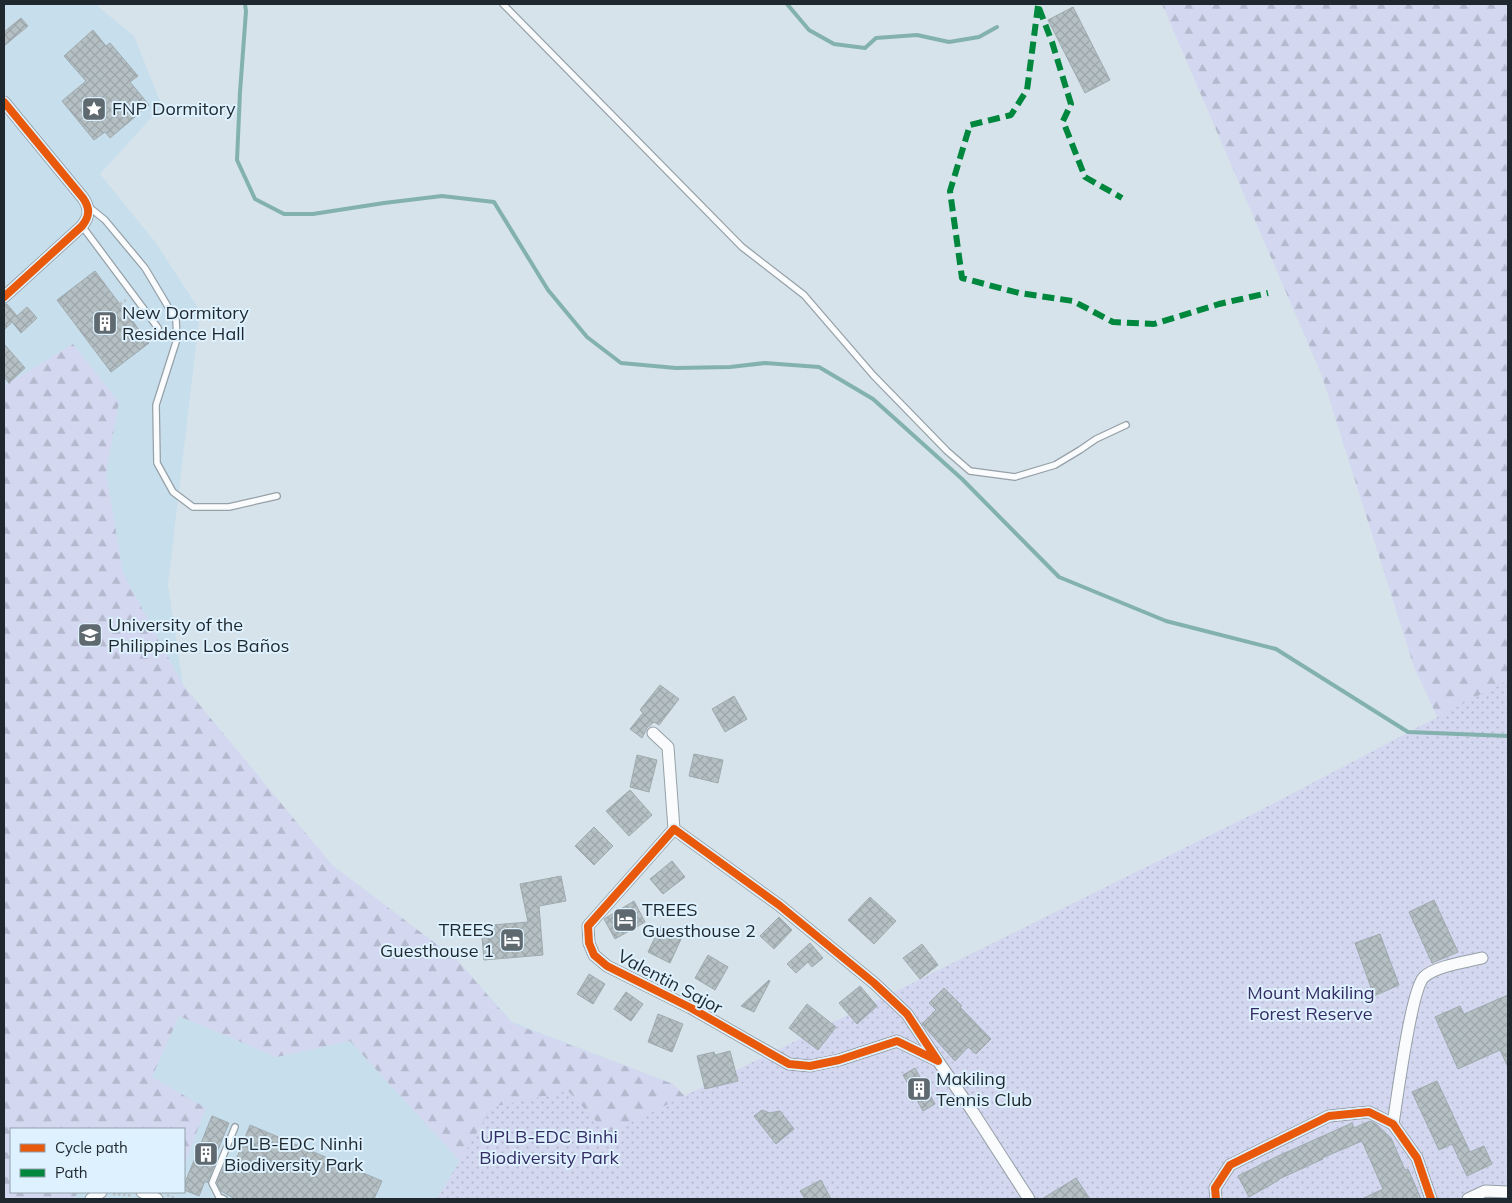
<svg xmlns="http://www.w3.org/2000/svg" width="1512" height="1203" font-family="Mulish,sans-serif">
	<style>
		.built { fill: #c7deed; fill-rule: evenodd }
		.forest { fill: url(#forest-firs) }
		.park { fill: url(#park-dots) }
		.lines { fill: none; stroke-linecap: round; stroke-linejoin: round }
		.stream { stroke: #83b2ae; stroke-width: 4 }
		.building { fill: url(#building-cross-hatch); stroke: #9faaae }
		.service-casing { stroke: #96a0a7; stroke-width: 8 }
		.minor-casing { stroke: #96a0a7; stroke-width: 13 }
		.path { stroke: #bcc2c5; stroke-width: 2.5; stroke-dasharray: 2.5 2.5; stroke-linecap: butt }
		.service { stroke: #f9fbfc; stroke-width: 5.5 }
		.minor { stroke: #f9fbfc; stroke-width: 11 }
		.quiet { stroke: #00873e; stroke-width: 6; stroke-dasharray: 12 6; stroke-linecap: butt }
		.cycleway-casing { stroke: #def1fe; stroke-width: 11 }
		.cycleway { stroke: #e8590c; stroke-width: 8 }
		.labels { text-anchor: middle; stroke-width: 4; stroke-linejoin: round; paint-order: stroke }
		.poi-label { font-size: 18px; fill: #1f282e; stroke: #def1fe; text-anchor: start }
		.street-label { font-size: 18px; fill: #1f282e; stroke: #def1fe }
		.park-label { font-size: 18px; fill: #352c64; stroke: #def1fe }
	</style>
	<defs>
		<pattern id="forest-firs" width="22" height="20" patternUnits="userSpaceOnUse" patternTransform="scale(1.25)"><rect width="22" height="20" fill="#d3d7f0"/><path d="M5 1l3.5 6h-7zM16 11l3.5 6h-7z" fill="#b5b9ce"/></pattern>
		<pattern id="park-dots" width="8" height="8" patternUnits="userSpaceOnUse" patternTransform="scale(1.25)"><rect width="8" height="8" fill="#d3d7f0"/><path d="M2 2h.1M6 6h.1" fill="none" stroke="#b5b9ce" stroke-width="1.8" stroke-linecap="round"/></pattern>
		<pattern id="building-cross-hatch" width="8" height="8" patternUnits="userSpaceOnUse" patternTransform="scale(1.25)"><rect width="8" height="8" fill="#b5c0c5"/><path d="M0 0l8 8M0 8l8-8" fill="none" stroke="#9ba5aa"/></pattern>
	</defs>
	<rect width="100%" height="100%" fill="#d6e3eb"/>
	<path class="built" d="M 4,4 L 95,4 L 134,36 L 162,106 L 100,174 L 156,243 L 200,311 L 168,585 L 183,685 L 332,865 L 456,959 L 512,1022 L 673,1084 L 783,1199 L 4,1199 ZM 11,1129 L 184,1129 L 184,1192 L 11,1192 Z"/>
	<path class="forest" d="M 1162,4 L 1508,4 L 1508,876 L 1504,861 L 1414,667 L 1322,376 Z
		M 73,344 L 119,402 L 106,473 L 123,573 L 183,685 L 332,865 L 456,959 L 512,1023 L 673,1084 L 783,1199 L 492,1107 L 460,1161 L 350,1041 L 277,1057 L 179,1016 L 152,1077 L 206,1108 L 184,1165 L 184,1129 L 11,1129 L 11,1192 L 78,1192 L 74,1199 L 4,1199 L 4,386 Z"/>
	<path class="park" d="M 1508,680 L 1508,1199 L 437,1199 L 492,1107 L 568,1091 L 608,1134 L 1257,812 Z"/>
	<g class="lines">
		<path class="stream" d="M 245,4 L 246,11 L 240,92 L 237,160 L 255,199 L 284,214 L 313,214 L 384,203 L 442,196 L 494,202 L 548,290 L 587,337 L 621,363 L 676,368 L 730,367 L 765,363 L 819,367 L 873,399 L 962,479 L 1059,577 L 1166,621 L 1276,649 L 1408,732 L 1508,736
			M 787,4 L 809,30 L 834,44 L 865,48 L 876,38 L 917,35 L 949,42 L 979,37 L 997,27"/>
	</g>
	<path class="building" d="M 1073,7 L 1110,80 L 1085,93 L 1048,20 Z
		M 21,18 L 28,26 L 4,46 L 4,32 Z
		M 93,30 L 106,46 L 110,43 L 138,76 L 130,82 L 149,105 L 110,138 L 105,132 L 94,140 L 62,101 L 86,81 L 64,56 Z
		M 95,271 L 149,343 L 111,372 L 57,300 Z
		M 4,304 L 7,304 L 17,316 L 27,307 L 37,318 L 21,333 L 12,322 L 4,330 Z
		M 4,344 L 25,368 L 9,383 L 4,377 Z
		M 660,685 L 679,699 L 659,725 L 654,722 L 647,728 L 642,738 L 630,729 L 643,713 L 640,710 Z
		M 734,696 L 747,719 L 725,732 L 712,709 Z
		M 694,754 L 723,760 L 718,783 L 689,776 Z
		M 637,755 L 657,760 L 649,792 L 630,787 Z
		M 630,790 L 652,815 L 629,836 L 606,811 Z
		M 594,827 L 613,846 L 594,865 L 575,846 Z
		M 672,861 L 685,877 L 663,894 L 650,879 Z
		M 561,876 L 566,901 L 539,906 L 543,955 L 484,960 L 481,926 L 528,922 L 520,884 Z
		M 870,897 L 896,921 L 874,944 L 848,920 Z
		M 1434,900 L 1458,952 L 1432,963 L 1409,912 Z
		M 634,901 L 645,922 L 615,939 L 604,919 Z
		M 779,917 L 792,930 L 774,949 L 760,936 Z
		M 660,927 L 682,937 L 670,963 L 648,952 Z
		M 1380,934 L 1399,985 L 1374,996 L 1355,943 Z
		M 810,943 L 823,958 L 812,967 L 808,962 L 796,973 L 787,964 Z
		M 922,944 L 938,965 L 920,979 L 903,958 Z
		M 708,955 L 728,967 L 715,990 L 695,978 Z
		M 589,974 L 605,984 L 593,1004 L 577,994 Z
		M 769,980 L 770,981 L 754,1012 L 741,1006 Z
		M 860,986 L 877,1006 L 857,1024 L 839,1003 Z
		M 944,988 L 962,1006 L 960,1007 L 991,1039 L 976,1054 L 968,1047 L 955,1061 L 922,1024 L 936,1010 L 929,1003 Z
		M 626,992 L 643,1004 L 631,1021 L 614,1009 Z
		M 1508,995 L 1508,1067 L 1500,1050 L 1458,1069 L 1435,1017 L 1460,1006 L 1464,1014 Z
		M 807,1004 L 836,1027 L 818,1050 L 789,1028 Z
		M 658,1014 L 683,1024 L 672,1052 L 648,1042 Z
		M 730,1051 L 738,1081 L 705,1089 L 697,1056 L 714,1052 L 715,1055 Z
		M 915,1068 L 935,1104 L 923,1111 L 903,1075 Z
		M 1437,1081 L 1470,1152 L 1484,1146 L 1492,1164 L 1467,1176 L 1452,1144 L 1439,1150 L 1412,1092 Z
		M 762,1110 L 770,1113 L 780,1111 L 794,1129 L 776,1144 L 754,1116 Z
		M 212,1116 L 229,1123 L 215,1157 L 217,1158 L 207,1183 L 205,1181 L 199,1196 L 184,1190 L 184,1185 Z
		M 1370,1121 L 1376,1124 L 1391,1138 L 1405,1170 L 1408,1169 L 1421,1199 L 1362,1199 L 1383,1189 L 1362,1141 L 1322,1158 L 1323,1159 L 1279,1179 L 1279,1180 L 1249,1197 L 1238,1176 L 1278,1156 L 1352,1123 L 1354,1128 Z
		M 250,1125 L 382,1181 L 374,1199 L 235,1199 L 221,1191 L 217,1183 L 226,1162 L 234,1165 Z
		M 1076,1178 L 1090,1199 L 1042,1199 Z
		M 821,1180 L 831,1199 L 805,1199 L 800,1191 Z"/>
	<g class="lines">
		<defs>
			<path id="service" d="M 503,4 L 742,247 L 804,295 L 873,375 L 947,451 L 970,471 L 1015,477 L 1055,465 L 1080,450 L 1096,439 L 1126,425
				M 89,207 L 105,220 L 145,268 L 176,320 L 177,339 L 156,405 L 157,463 L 173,492 L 193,507 L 229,507 L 277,496
				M 82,226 L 158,328
				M 224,1199 L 219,1197 L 212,1183 L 235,1127"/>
			<path id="minor" d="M 4,102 L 83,198 C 90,208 90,216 82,226 L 4,297
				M 653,733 L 668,747 L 674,829
				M 674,829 L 779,905 L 874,983 L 907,1014 L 938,1061 L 897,1041 L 839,1060 L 810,1066 L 789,1064 L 691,1008 L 607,966 L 594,955 L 589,943 L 588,926 Z
				M 938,1061 L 973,1112 L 1029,1199
				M 1393,1124 C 1397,1100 1411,989 1424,977 C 1436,966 1466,962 1482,958
				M 142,1192 L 157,1199
				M 91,1199 L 101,1192
				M 1216,1199 L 1215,1188 L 1230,1165 L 1329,1116 L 1369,1112 L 1393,1124 L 1417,1158 L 1431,1199
				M 1468,1199 L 1485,1191 L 1508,1192"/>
		</defs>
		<use href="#service" class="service-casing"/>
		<use href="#minor" class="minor-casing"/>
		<path class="path" d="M 120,304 L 126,300
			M 113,1194 L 128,1195 L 132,1196
			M 167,1195 L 177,1199"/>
		<use href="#service" class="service"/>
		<use href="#minor" class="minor"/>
		<path class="quiet" d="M 1038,6 L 1027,90 L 1011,115 L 970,125 L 950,191 L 962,278 L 1019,293 L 1073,301 L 1113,322 L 1154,324 L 1219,304 L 1268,293
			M 1039,8 L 1052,42 L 1071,104 L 1063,121 L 1085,177 L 1122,198"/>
		<defs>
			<path id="cycleway" d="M 4,102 L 83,198 C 90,208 90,216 82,226 L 4,297
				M 674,829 L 779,905 L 874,983 L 907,1014 L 938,1061 L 897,1041 L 839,1060 L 810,1066 L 789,1064 L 691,1008 L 607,966 L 594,955 L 589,943 L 588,926 Z
				M 1216,1199 L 1215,1188 L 1230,1165 L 1329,1116 L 1369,1112 L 1393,1124 L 1417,1158 L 1431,1199"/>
		</defs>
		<use href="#cycleway" class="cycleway-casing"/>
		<use href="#cycleway" class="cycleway"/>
	</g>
	<defs>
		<symbol id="sight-square" viewBox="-11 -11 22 22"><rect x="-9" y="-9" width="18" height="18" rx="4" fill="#5f6970" stroke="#def1fe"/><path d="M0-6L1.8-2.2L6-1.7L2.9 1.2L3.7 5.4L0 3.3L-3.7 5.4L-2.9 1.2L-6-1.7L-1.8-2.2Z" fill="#fff"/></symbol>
		<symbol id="building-square" viewBox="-11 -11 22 22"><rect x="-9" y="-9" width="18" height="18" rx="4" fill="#5f6970" stroke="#def1fe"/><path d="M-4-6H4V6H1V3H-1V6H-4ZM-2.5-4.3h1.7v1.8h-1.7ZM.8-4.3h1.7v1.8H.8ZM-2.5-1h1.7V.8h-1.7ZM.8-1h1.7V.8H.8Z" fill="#fff"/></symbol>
		<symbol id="university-square" viewBox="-11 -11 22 22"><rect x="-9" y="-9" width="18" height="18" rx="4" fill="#5f6970" stroke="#def1fe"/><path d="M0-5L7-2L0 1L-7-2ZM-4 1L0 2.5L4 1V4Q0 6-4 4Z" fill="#fff"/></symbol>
		<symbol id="hotel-square" viewBox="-11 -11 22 22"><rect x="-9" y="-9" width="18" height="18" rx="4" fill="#5f6970" stroke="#def1fe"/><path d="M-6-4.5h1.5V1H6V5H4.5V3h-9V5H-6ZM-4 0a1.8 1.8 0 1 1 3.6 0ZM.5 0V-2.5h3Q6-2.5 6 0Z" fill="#fff"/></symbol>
	</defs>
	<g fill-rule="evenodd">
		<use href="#sight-square" x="80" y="95" width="28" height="28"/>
		<use href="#building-square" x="91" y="309" width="28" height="28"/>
		<use href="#university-square" x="76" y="621" width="28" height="28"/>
		<use href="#hotel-square" x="611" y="906" width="28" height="28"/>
		<use href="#hotel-square" x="498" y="926" width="28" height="28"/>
		<use href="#building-square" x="905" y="1075" width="28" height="28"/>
		<use href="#building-square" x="192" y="1140" width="28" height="28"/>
	</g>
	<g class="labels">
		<g class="poi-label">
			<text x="112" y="115">FNP Dormitory</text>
			<text x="122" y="319">New Dormitory<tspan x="122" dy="21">Residence Hall</tspan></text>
			<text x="108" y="631">University of the<tspan x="108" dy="21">Philippines Los Baños</tspan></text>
			<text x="642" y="916">TREES<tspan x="642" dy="21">Guesthouse 2</tspan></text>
			<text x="494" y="936" text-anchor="end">TREES<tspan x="494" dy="21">Guesthouse 1</tspan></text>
			<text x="936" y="1085">Makiling<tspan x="936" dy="21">Tennis Club</tspan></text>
			<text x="224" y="1150">UPLB-EDC Ninhi<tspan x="224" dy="21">Biodiversity Park</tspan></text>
		</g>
		<g class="street-label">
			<text transform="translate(670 982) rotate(28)" y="6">Valentin Sajor</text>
		</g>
		<g class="park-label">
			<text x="1311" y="999">Mount Makiling<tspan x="1311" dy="21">Forest Reserve</tspan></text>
			<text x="549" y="1143">UPLB-EDC Binhi<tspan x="549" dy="21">Biodiversity Park</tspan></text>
		</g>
	</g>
	<rect width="1512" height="1203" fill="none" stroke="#1f282e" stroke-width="10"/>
	<rect x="10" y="1128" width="175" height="65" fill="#def1fe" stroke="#92a1ab"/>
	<rect x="20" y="1144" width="25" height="8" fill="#e8590c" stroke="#92a1ab"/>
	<text x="55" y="1153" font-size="15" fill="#1f282e">Cycle path</text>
	<rect x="20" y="1169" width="25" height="8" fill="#00873e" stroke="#92a1ab"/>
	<text x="55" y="1178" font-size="15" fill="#1f282e">Path</text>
</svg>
